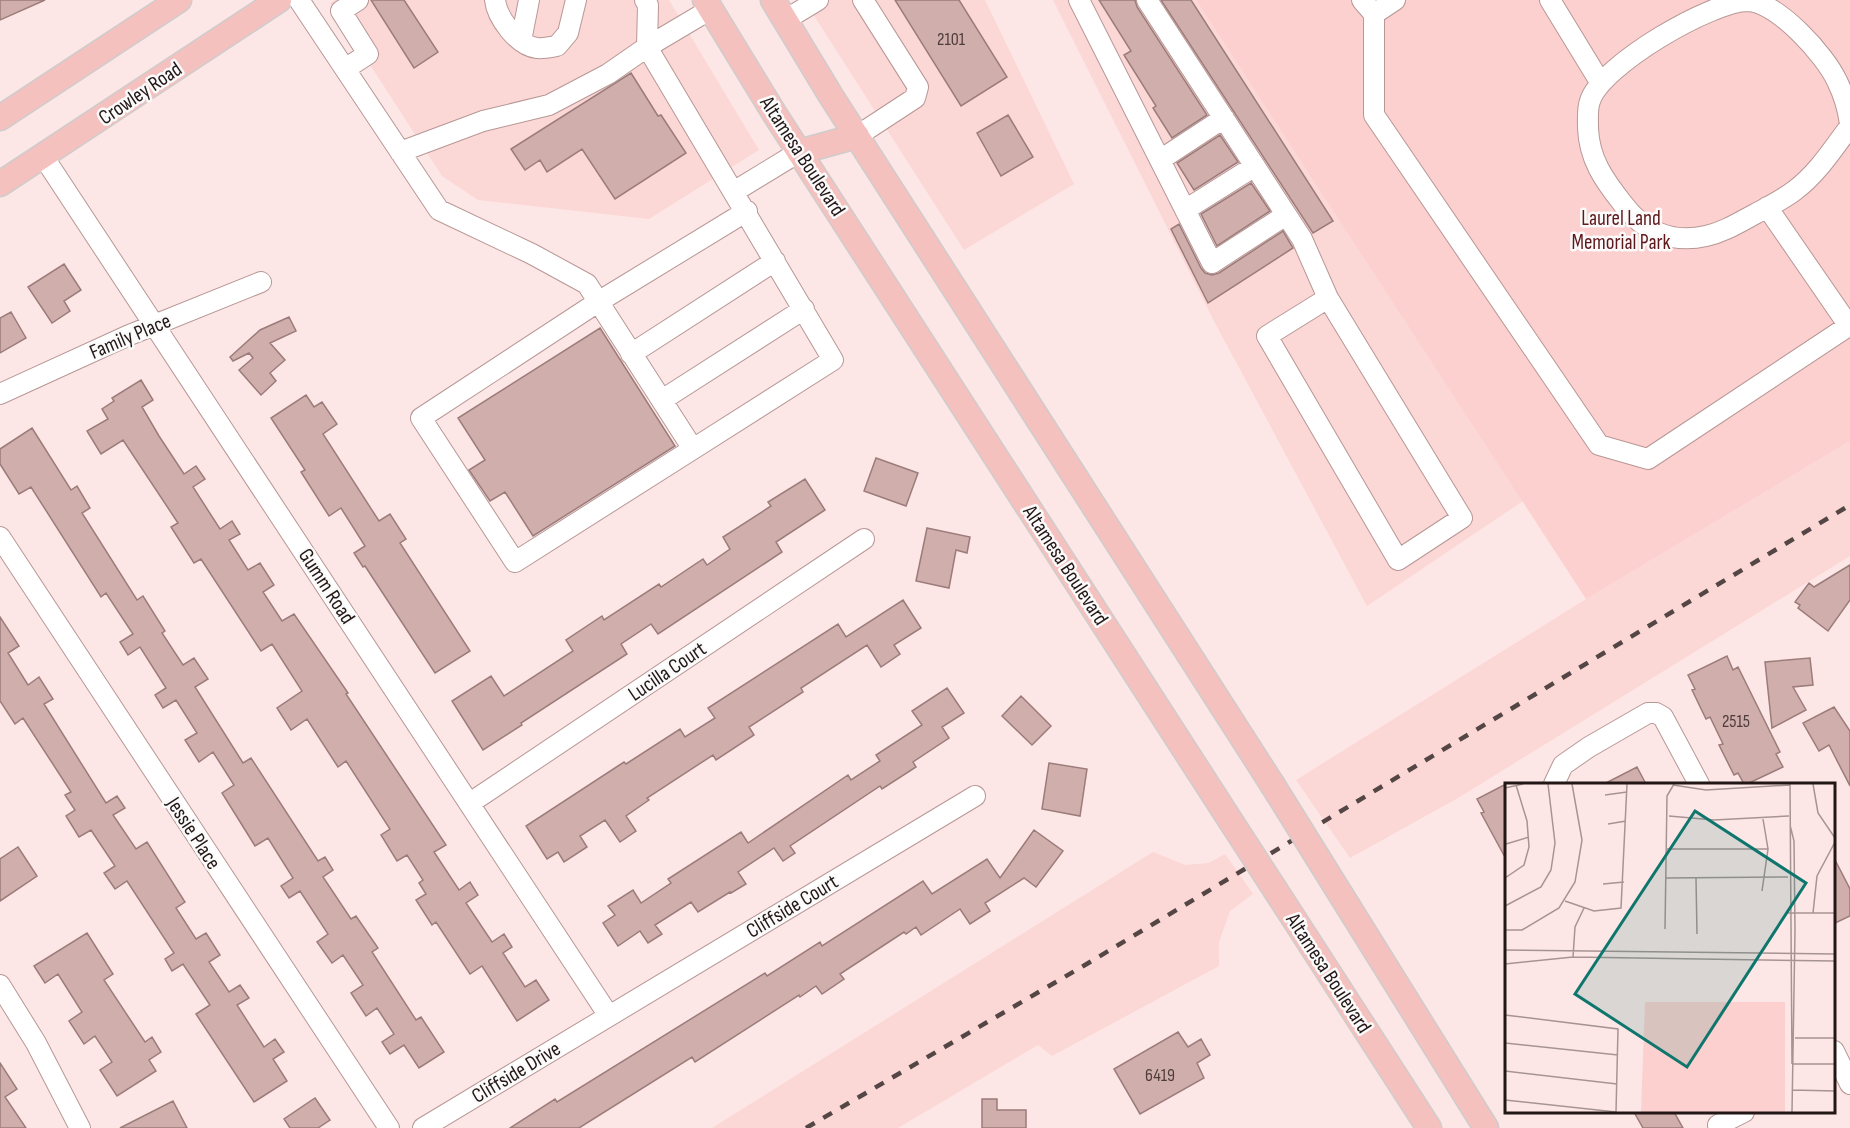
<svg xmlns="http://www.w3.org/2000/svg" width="1850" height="1128" font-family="'Sofia Sans Condensed',sans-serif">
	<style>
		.built { fill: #fbd7d5 }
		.green { fill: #fcd0ce }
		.building { fill: #d0aeac; stroke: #9b7c7a; stroke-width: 1.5 }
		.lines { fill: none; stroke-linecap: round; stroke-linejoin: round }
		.minor-casing { stroke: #b79795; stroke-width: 22 }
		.major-casing { stroke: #cfcccc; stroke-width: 27 }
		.minor { stroke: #fff; stroke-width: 20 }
		.major { stroke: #f4c1bf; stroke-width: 24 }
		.rail { stroke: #544645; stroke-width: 4.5; stroke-dasharray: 10 10; stroke-linecap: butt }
		.major-bridge-casing { stroke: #cfcccc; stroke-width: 27; stroke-linecap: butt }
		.major-bridge { stroke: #f4c1bf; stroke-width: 24 }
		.labels { text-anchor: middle; stroke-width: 5; stroke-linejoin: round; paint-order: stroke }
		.number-label { font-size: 18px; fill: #4e3d3c }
		.street-label { font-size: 21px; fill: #231716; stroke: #fafafa }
		.park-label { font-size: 21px; fill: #5f181c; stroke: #fafafa }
		.inset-road { fill: none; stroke: #a69493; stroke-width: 1.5 }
		.view { fill: #0f766e; fill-opacity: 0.15; stroke: #0f766e; stroke-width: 3 }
		.inset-edge { fill: none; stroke: #231716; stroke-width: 3 }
	</style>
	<rect width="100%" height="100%" fill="#fde7e6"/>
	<path class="built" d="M 335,0 L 669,0 L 759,150 L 649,219 L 478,200 L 442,176 L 330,3 Z
		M 804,0 L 985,0 L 1074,184 L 964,250 Z
		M 1053,0 L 1196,0 L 1523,501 L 1367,606 L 1215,323 Z
		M 1850,441 L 1850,556 L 1458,798 L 1350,858 L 1296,780 L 1586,599 Z
		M 1153,852 L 1185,865 L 1209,863 L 1225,854 L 1253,894 L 1230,911 L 1219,942 L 1219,966 L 1052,1056 L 1038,1045 L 898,1128 L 712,1128 Z"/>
	<path class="green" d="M 1196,0 L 1850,0 L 1850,441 L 1586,599 Z"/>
	<path class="building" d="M 0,0 L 45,0 L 0,20 Z
		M 371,0 L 404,0 L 438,52 L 414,68 Z
		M 895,0 L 959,0 L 1007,77 L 961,106 Z
		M 1099,0 L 1135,0 L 1137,7 L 1207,115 L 1172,138 L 1153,108 L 1156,106 L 1124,55 L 1131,51 Z
		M 1161,0 L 1191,0 L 1333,221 L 1313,233 Z
		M 631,73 L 658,116 L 661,115 L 686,153 L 615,199 L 582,149 L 547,172 L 540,160 L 525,170 L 511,149 Z
		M 1008,115 L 1033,157 L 1001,176 L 977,133 Z
		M 1220,135 L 1238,162 L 1194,190 L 1177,163 Z
		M 1251,183 L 1270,211 L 1217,246 L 1201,214 Z
		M 1179,224 L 1201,268 L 1205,273 L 1212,275 L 1219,273 L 1283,231 L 1293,248 L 1208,303 L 1171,229 Z
		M 64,264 L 81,290 L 64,301 L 70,311 L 52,323 L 28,287 Z
		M 11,312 L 26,338 L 0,353 L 0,318 Z
		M 289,317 L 296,331 L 270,343 L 285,360 L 270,373 L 276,381 L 261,395 L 239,370 L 253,358 L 249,353 L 233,361 L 230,357 L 260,330 Z
		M 600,328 L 675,446 L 533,536 L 505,492 L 490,501 L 469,470 L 485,460 L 458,418 Z
		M 141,380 L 153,400 L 142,407 L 159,436 L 184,474 L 196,466 L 205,479 L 193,487 L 220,529 L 232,521 L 240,534 L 229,540 L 248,570 L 260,563 L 274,585 L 263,592 L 282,621 L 294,614 L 348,693 L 346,694 L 446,845 L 434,852 L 459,890 L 470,882 L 478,895 L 466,903 L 492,942 L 504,934 L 512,947 L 503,953 L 525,987 L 536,980 L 549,1000 L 517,1021 L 482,966 L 470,974 L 436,922 L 432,925 L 416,900 L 426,894 L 419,883 L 423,880 L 407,855 L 397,861 L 381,835 L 390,829 L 346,761 L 338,767 L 307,719 L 291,730 L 277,708 L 302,691 L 272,644 L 261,651 L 201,559 L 194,563 L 171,527 L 178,523 L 123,440 L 101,454 L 87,431 L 108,419 L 102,409 L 114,401 L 112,398 Z
		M 306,395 L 314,407 L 322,402 L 337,424 L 323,434 L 379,521 L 390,514 L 406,539 L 400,543 L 470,651 L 435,673 L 365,566 L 363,567 L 354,553 L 365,546 L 341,508 L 329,516 L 301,472 L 305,470 L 271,418 Z
		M 32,428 L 71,490 L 77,486 L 90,508 L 82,513 L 137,600 L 143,596 L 165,631 L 162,633 L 183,665 L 194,658 L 208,679 L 195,687 L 243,763 L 251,758 L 318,861 L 325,857 L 333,870 L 323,877 L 351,919 L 356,916 L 378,948 L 372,952 L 416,1020 L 421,1017 L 444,1052 L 419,1068 L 404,1045 L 390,1054 L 382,1042 L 394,1034 L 377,1008 L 366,1016 L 351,993 L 363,985 L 343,955 L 332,963 L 317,942 L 328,934 L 300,891 L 289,898 L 281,886 L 293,878 L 268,838 L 255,846 L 247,833 L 222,793 L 234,785 L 213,752 L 199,762 L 185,740 L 197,733 L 176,700 L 163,708 L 155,695 L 166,688 L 140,647 L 128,655 L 120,642 L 133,634 L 106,593 L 101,597 L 31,487 L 19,494 L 0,464 L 0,449 Z
		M 876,458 L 918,473 L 906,506 L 864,491 Z
		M 805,479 L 825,510 L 776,542 L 782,552 L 658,634 L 651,624 L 621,644 L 627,654 L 521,723 L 522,725 L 483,750 L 452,701 L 491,676 L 504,696 L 573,651 L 566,640 L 602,616 L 604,620 L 659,584 L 661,587 L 703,559 L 707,565 L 730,549 L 723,537 L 771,506 L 768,502 Z
		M 927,528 L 970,537 L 967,553 L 956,550 L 949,588 L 916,581 Z
		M 1850,565 L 1850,600 L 1828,631 L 1798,608 L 1800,605 L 1795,602 L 1809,583 L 1814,587 Z
		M 903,600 L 921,628 L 894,645 L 900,654 L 881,667 L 867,645 L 801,688 L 803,692 L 749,727 L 754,735 L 716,760 L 713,755 L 647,798 L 649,800 L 626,816 L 636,831 L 620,842 L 605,820 L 580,836 L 587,847 L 564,862 L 558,852 L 547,859 L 526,826 L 624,762 L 626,764 L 680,729 L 685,737 L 715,718 L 708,708 L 838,624 L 846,637 Z
		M 0,617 L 19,646 L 8,653 L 28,685 L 39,677 L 53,699 L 44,704 L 106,803 L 117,796 L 125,808 L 113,815 L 136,849 L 147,842 L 185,902 L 176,908 L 196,939 L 206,933 L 220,955 L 209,962 L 229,992 L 240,985 L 249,998 L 237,1005 L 264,1047 L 275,1039 L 284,1052 L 273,1059 L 287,1081 L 254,1102 L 196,1014 L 210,1005 L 183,964 L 172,971 L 165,959 L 174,953 L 127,881 L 115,889 L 104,873 L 115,866 L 91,830 L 79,837 L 66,816 L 75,810 L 65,795 L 71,792 L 23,718 L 15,724 L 0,701 Z
		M 1727,656 L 1733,670 L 1738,667 L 1780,752 L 1776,754 L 1783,767 L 1747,784 L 1744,784 L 1738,773 L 1734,775 L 1719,745 L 1723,744 L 1710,717 L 1706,719 L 1692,690 L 1695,689 L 1688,675 Z
		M 1810,658 L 1813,685 L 1793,687 L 1806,710 L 1772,728 L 1765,662 Z
		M 947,688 L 964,713 L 942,727 L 949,738 L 913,762 L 916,767 L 882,789 L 880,786 L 790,846 L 795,853 L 783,861 L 774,848 L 738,872 L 746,884 L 731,893 L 730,892 L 698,912 L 691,902 L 655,925 L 662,934 L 648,943 L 640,931 L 618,946 L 603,923 L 615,915 L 608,906 L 633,890 L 641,903 L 671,883 L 668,879 L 741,832 L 748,843 L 848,775 L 851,780 L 880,761 L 876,755 L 922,725 L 912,711 Z
		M 1021,696 L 1051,726 L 1032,745 L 1002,716 Z
		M 1834,707 L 1850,731 L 1850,786 L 1829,745 L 1819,751 L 1803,723 Z
		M 1049,763 L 1087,769 L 1080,816 L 1042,809 Z
		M 1637,767 L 1646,784 L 1604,784 Z
		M 1506,784 L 1506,859 L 1481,813 L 1484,812 L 1477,799 Z
		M 1034,830 L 1063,851 L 1036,887 L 1024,878 L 985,903 L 990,911 L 970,924 L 960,909 L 921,935 L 916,927 L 906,934 L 904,932 L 840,974 L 844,979 L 822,994 L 816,986 L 800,997 L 799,995 L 695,1062 L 692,1057 L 579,1128 L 510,1128 L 555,1099 L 557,1102 L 765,973 L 767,976 L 820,942 L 822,946 L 923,881 L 932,894 L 987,859 L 1000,878 Z
		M 18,847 L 37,876 L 0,901 L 0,859 Z
		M 1833,856 L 1850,889 L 1850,916 L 1833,924 Z
		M 87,933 L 113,974 L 104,980 L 145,1042 L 152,1037 L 161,1052 L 149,1060 L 156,1071 L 117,1096 L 100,1070 L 112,1062 L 95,1036 L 84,1044 L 69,1021 L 82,1012 L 58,974 L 45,983 L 34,966 Z
		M 1178,1032 L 1188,1047 L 1201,1039 L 1210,1055 L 1197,1063 L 1204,1078 L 1140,1114 L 1114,1069 Z
		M 0,1063 L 17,1089 L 5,1097 L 26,1128 L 0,1128 Z
		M 315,1098 L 330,1120 L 318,1128 L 290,1128 L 284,1119 Z
		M 982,1099 L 997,1099 L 997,1110 L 1026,1110 L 1026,1128 L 982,1128 Z
		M 173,1101 L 187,1128 L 120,1128 Z
		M 1634,1112 L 1674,1112 L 1683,1128 L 1643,1128 Z"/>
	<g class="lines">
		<defs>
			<path id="minor" d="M 299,0 L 439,210 L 532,254 L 587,284 L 693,449 L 833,360 L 647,47 L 648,5 L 645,0
				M 495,0 C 497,18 518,46 537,48 C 543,49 551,47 557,46 L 568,33 L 576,0
				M 1079,0 L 1212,263 L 1286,215
				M 1147,0 L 1302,239 L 1328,298 L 1462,518 L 1398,560 L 1267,336 L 1328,298
				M 1362,0 L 1374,14 L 1374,115 L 1599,445 L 1648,459 L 1850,325
				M 1550,0 L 1600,82
				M 1374,14 L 1395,0
				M 785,20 L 818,0
				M 521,41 L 529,0
				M 345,69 L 368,54 L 341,11 L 358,0
				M 1850,124 C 1848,109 1844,95 1837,81 C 1825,55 1779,4 1749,1 C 1713,0 1601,65 1590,101 C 1587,109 1588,119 1588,128 C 1589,159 1604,180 1623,204 C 1643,231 1672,244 1706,236 C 1724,232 1738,223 1755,214 C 1768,207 1782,200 1794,191 C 1817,174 1833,149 1850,126
				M 857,136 L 915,98 L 918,87 L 863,0
				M 400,152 L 483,121 L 549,105 L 608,74 L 647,47 L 711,9
				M 43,156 L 609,1016
				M 1160,160 L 1224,118
				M 735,191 L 799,152
				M 1767,207 L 1849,326
				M 1185,210 L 1255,166
				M 631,354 L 775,261
				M 0,394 L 127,336 L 261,282
				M 662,400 L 804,309
				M 693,449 L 515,562 L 421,418 L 598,302 L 747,211
				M 0,537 L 389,1128
				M 1554,784 L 1563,765 L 1589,747 L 1648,713 L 1656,713 L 1663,717 L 1699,784
				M 470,803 L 864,539
				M 0,985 L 36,1043 L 80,1128
				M 1834,1051 L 1850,1084
				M 1718,1125 L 1744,1112
				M 423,1128 L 975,796"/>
			<path id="major" d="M 705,0 L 774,113 L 1230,820
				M 773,0 L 831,96 L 1272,784
				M 0,118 L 179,0
				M 799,152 L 857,136
				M 0,184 L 279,0
				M 1318,858 L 1486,1128
				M 1276,891 L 1429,1128"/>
		</defs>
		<use href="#minor" class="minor-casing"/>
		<use href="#major" class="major-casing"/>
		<use href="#minor" class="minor"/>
		<use href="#major" class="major"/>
		<path class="rail" d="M 806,1128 L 1085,965 L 1850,505"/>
		<defs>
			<path id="major-bridge" d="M 1272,784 L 1318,858
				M 1230,820 L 1276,891"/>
		</defs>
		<use href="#major-bridge" class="major-bridge-casing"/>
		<use href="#major-bridge" class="major-bridge"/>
	</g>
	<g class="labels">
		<g class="number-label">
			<text x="951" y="45">2101</text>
			<text x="1736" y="727">2515</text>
			<text x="1160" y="1081">6419</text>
		</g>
		<g class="street-label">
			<text transform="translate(140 93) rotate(-34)" y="7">Crowley Road</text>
			<text transform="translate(803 156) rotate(57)" y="7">Altamesa Boulevard</text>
			<text transform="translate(130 336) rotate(-23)" y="7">Family Place</text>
			<text transform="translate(1066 565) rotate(57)" y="7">Altamesa Boulevard</text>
			<text transform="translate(327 586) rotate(57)" y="7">Gumm Road</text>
			<text transform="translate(667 671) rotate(-34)" y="7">Lucilla Court</text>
			<text transform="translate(194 833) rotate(57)" y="7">Jessie Place</text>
			<text transform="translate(792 906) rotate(-31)" y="7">Cliffside Court</text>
			<text transform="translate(1329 973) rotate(57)" y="7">Altamesa Boulevard</text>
			<text transform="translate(516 1072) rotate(-31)" y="7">Cliffside Drive</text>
		</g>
		<g class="park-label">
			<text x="1621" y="225">Laurel Land<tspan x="1621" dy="24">Memorial Park</tspan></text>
		</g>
	</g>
	<g transform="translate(1505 783)">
		<rect width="330" height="330" fill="#fde7e6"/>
		<path d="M 140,219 L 280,219 L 280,329 L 136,329 Z" fill="#fcd0ce"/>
		<path class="inset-road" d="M 285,1 L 287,281M 308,1 L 313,30 L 330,55M 168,2 L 201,7 L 285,2M 0,5 L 18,1M 100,12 L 122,9M 164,33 L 209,37 L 284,33M 103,41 L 121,38M 285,42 L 289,58 L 290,147 L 287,329M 1,61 L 24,54M 162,66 L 263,66M 0,95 L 19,82 L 24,64 L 22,38 L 11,2M 161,95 L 283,94M 191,95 L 192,151M 98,101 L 119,99M 257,108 L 263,66 L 258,36M 60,118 L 89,128 L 116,125 L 122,1M 0,123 L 36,104 L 46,87 L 50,60 L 43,1M 283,130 L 330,130M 308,130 L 312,93 L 330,59M 0,131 L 0,150M 160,146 L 162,13 L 169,1M 0,147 L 17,147 L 54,125 L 70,99 L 77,57 L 67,1M 0,167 L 330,171M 68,174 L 70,144 L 79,125M 0,181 L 68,174 L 330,178M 0,232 L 113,246 L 111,329M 290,255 L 330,255M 0,260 L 113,272M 287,281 L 330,281M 0,288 L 112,301M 287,307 L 330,308M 0,317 L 111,329"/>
		<path class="view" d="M 190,28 L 301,100 L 182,284 L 70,211 Z"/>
		<rect width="330" height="330" class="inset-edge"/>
	</g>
</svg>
